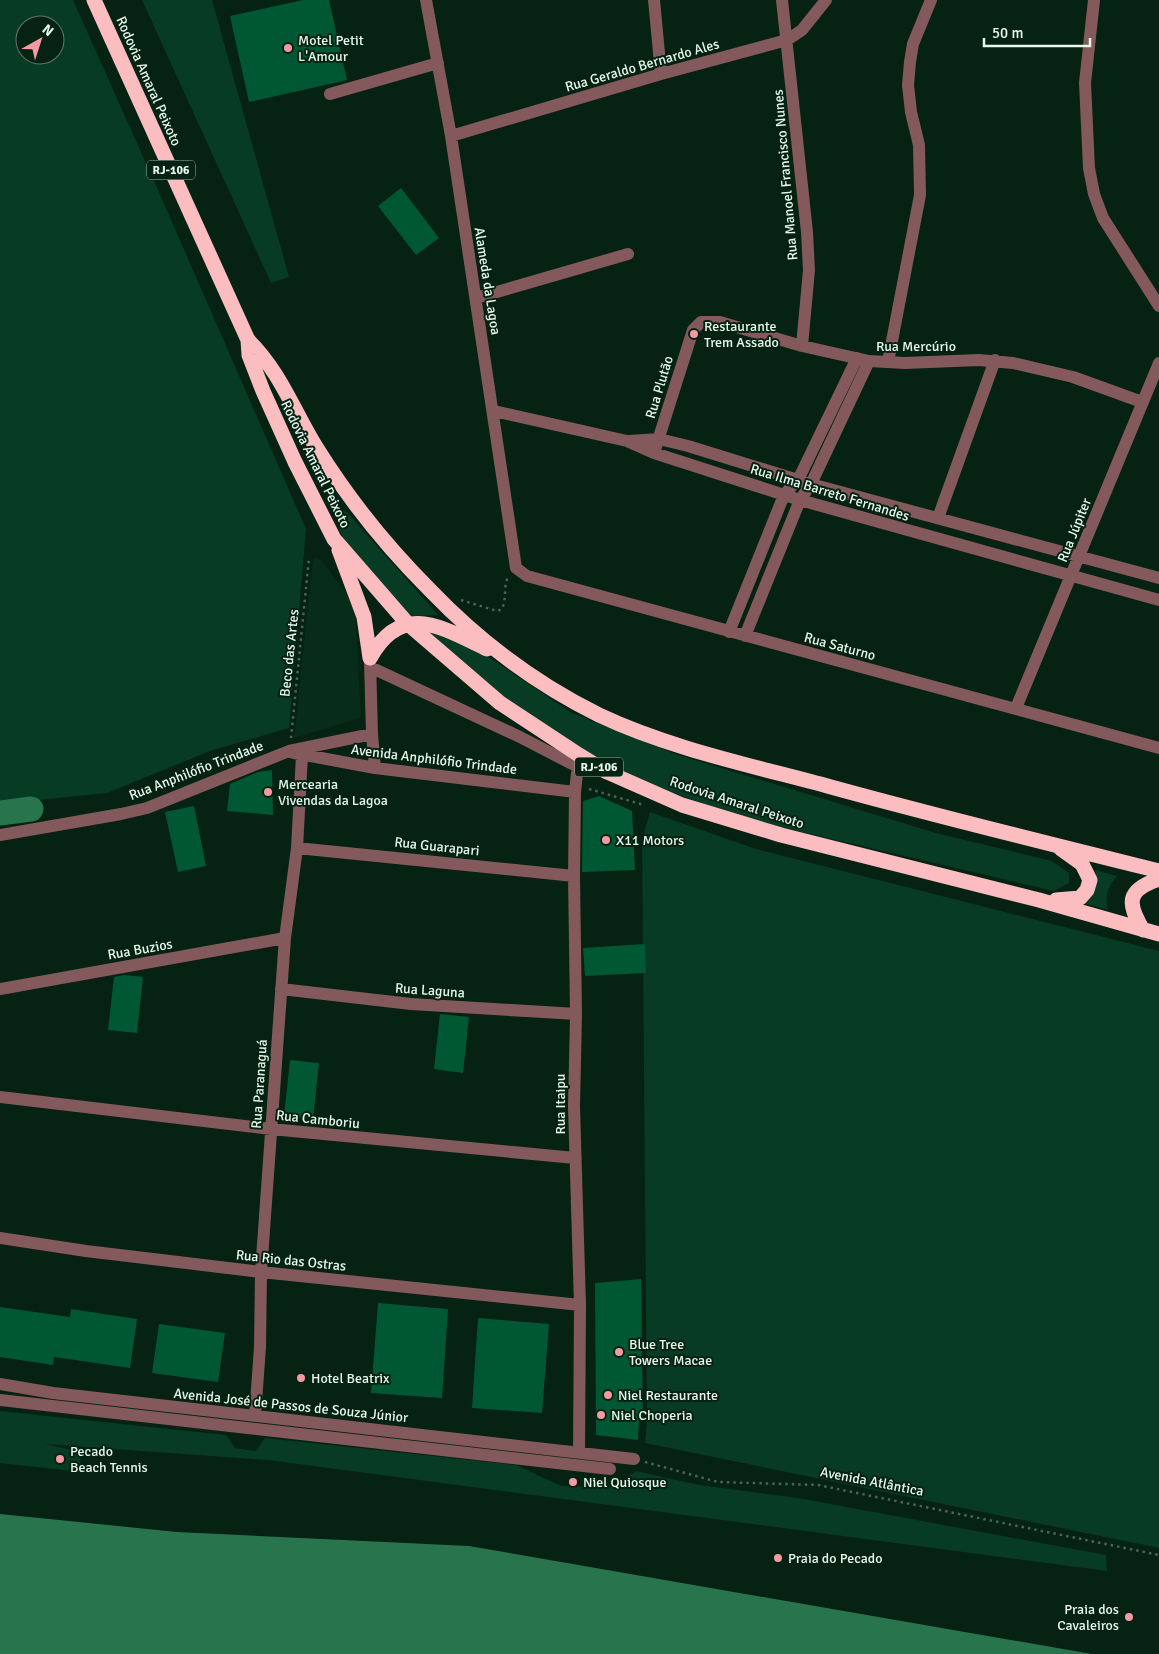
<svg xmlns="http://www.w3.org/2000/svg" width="1159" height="1654" font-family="Signika,sans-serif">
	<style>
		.built { fill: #072c1a }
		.green { fill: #073b23; fill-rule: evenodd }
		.water { fill: #28744c }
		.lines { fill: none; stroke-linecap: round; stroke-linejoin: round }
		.river { stroke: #28744c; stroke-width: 25 }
		.building { fill: #005833 }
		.path { stroke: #4b6456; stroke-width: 2.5; stroke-dasharray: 2.5 4; stroke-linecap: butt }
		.minor { stroke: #83595b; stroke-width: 12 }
		.highway { stroke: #fcbdc0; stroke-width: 15 }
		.poi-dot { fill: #f49aa1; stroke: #052213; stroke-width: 2 }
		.labels { text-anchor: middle; stroke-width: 4; stroke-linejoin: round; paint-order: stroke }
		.shield { fill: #052213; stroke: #a3b7ab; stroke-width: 1 }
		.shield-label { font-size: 12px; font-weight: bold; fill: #e7f7ec }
		.poi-label { font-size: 14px; fill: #e7f7ec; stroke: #052213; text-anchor: start }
		.street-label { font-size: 14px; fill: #e7f7ec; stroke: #052213 }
	</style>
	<rect width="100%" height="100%" fill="#052213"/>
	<path class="built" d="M 313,558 L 321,559 L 355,606 L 361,718 L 294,738 Z"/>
	<path class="green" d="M 0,0 L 73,0 L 162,199 L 306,529 L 289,728 L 210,751 L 107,793 L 0,804 ZM 25,25 L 55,25 L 55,55 L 25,55 Z
		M 142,0 L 212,0 L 289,277 L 271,283 Z
		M 337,508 L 347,512 L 438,615 L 412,616 C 387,592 348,558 337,523 C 336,519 337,513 337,508 Z
		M 426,632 L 444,635 L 471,645 L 572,713 L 675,754 L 936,833 L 1052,861 L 1069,873 L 1069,883 L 1054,891 L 746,819 L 624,775 L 513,704 Z
		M 650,812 L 756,849 L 1159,951 L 1159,1548 L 645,1443 L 647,1422 L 642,839 Z
		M 1095,870 L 1117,876 C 1107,888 1105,895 1108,910 L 1084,903 C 1095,892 1099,886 1095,870 Z
		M 0,1411 L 226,1435 L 235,1448 L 255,1451 L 265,1438 L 516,1465 L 561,1486 L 612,1487 L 636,1471 L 699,1485 L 798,1498 L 1106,1555 L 1107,1571 L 268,1460 L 45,1444 L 80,1452 L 81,1472 L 0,1463 Z"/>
	<path class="water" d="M 0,1514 L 177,1532 L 469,1546 L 1092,1654 L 0,1654 Z"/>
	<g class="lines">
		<path class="river" d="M 0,813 L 31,809"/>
	</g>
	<path class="building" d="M 303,0 L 329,0 L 347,80 L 249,102 L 230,16 Z
		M 401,188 L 439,238 L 416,255 L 378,206 Z
		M 272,770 L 273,815 L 227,811 L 230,784 L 258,772 Z
		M 599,796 L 632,811 L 635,870 L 582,872 L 583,801 Z
		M 194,806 L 206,866 L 178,872 L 165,812 Z
		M 645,944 L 646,973 L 585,976 L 583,948 Z
		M 124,975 L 143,977 L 137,1033 L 108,1030 L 114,977 Z
		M 440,1014 L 469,1017 L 463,1073 L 434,1069 Z
		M 290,1060 L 319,1063 L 313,1119 L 284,1116 Z
		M 641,1279 L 643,1421 L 639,1421 L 638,1440 L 596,1435 L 595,1283 Z
		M 378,1303 L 448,1309 L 442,1398 L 371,1393 Z
		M 0,1307 L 70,1317 L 71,1309 L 137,1319 L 130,1368 L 54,1357 L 53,1365 L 0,1357 Z
		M 478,1318 L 549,1324 L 542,1413 L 472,1408 Z
		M 159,1324 L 225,1333 L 218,1382 L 152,1373 Z"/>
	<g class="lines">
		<path class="path" d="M 461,600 L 497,611 L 502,609 C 507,598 503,587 508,577
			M 291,738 L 309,558
			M 589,789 L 644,805
			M 645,1462 L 718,1482 L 818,1485 L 1159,1555"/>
		<path class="minor" d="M 426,0 L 451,136 L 516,568 L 527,576 L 1159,748
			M 654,0 L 661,74
			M 782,0 L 807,232 L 809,270 L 802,346
			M 1094,0 L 1085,83 L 1089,168 L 1094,194 L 1103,218 L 1159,306
			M 330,94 L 438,63
			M 451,136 L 661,74 L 787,40 L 802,30 L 826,0
			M 476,298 L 628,254
			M 888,362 L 920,195 L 919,145 L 911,112 L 908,85 L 910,62 L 913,44 L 931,0
			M 494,411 L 627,441 L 654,453 L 800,500 L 1159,600
			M 629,441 L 659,439 L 688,446 L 811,484 L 1159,578
			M 654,453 L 693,330 L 701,322 L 720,322 L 802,346 L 869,361 L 905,363 L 979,360 L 1013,363 L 1073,377 L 1142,402
			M 938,518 L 995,360
			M 729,632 L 784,495 L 799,478 L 857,358
			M 745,636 L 800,500 L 811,484 L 869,361
			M 370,660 L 372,734 L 375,768
			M 370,667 L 520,737 L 578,767
			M 1016,708 L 1159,363
			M 294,753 L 375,768 L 575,792
			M 0,835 L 121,814 L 147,808 L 289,751 L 372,734
			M 297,848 L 574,876
			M 0,989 L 285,938
			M 281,989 L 411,1004 L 576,1014
			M 0,1097 L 271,1129 L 575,1158
			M 0,1238 L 86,1251 L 261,1272 L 580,1305
			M 0,1384 L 53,1393 L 634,1459
			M 0,1400 L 610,1469
			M 255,1416 L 260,1347 L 261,1272 L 285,938 L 297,848 L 302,755
			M 579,1453 L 580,1305 L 574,1107 L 576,1014 L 574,876 L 575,792 L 579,755"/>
		<path class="highway" d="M 94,0 L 248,340 C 279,370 294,411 316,447 C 349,500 387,547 430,590 C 478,640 536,684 599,715 C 671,749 754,766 831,787 C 940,817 1050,844 1159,871
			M 248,340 L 249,355 L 263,391 L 295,462 L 334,539 L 407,623 L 500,703 L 579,755 L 607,772 L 682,805 L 781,835 L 1039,900 L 1159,934
			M 339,550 L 364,617 L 370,658
			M 370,658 C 402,601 441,627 487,649
			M 1056,900 L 1080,898 L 1087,890 L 1090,880 L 1082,864 L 1061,849
			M 1143,930 C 1127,903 1126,890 1159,879"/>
	</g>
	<g class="poi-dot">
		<circle cx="288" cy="48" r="5"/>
		<circle cx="694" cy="334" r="5"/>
		<circle cx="268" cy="792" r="5"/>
		<circle cx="606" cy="840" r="5"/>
		<circle cx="619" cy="1352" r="5"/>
		<circle cx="301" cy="1378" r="5"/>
		<circle cx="608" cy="1395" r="5"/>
		<circle cx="601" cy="1415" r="5"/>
		<circle cx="60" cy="1459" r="5"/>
		<circle cx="573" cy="1482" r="5"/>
		<circle cx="778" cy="1558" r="5"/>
		<circle cx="1129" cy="1617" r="5"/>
	</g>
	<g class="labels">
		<g class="shield">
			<rect x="147" y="160.5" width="48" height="19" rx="4"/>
			<rect x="575" y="757.5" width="48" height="19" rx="4"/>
		</g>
		<g class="shield-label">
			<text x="171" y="174">RJ-106</text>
			<text x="599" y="771">RJ-106</text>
		</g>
		<g class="poi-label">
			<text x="298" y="45">Motel Petit<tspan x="298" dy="16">L'Amour</tspan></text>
			<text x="704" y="331">Restaurante<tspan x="704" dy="16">Trem Assado</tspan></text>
			<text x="278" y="789">Mercearia<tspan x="278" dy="16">Vivendas da Lagoa</tspan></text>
			<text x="616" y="845">X11 Motors</text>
			<text x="629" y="1349">Blue Tree<tspan x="629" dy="16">Towers Macae</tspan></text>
			<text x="311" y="1383">Hotel Beatrix</text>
			<text x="618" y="1400">Niel Restaurante</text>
			<text x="611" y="1420">Niel Choperia</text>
			<text x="70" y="1456">Pecado<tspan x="70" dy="16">Beach Tennis</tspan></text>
			<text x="583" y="1487">Niel Quiosque</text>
			<text x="788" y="1563">Praia do Pecado</text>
			<text x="1119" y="1614" text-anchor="end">Praia dos<tspan x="1119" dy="16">Cavaleiros</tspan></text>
		</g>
		<g class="street-label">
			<text transform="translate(642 65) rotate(-16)" y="5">Rua Geraldo Bernardo Ales</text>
			<text transform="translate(149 81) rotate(66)" y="5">Rodovia Amaral Peixoto</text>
			<text transform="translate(785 175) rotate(-95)" y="5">Rua Manoel Francisco Nunes</text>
			<text transform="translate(488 281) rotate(81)" y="5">Alameda da Lagoa</text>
			<text x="916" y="351">Rua Mercúrio</text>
			<text transform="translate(659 387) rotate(-73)" y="5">Rua Plutão</text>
			<text transform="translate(316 464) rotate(64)" y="5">Rodovia Amaral Peixoto</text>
			<text transform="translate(830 492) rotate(17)" y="5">Rua Ilma Barreto Fernandes</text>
			<text transform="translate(1074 530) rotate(-68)" y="5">Rua Júpiter</text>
			<text transform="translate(840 646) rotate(15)" y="5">Rua Saturno</text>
			<text transform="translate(289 653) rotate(-84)" y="5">Beco das Artes</text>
			<text transform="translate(434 759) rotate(7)" y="5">Avenida Anphilófio Trindade</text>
			<text transform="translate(196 770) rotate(-21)" y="5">Rua Anphilófio Trindade</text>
			<text transform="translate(737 802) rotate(18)" y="5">Rodovia Amaral Peixoto</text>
			<text transform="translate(437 846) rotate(6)" y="5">Rua Guarapari</text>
			<text transform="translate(140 949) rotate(-10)" y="5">Rua Buzios</text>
			<text transform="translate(430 990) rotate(4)" y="5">Rua Laguna</text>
			<text transform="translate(259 1084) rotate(-86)" y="5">Rua Paranaguá</text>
			<text transform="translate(560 1104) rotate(-90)" y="5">Rua Itaipu</text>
			<text transform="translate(318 1119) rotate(6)" y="5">Rua Camboriu</text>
			<text transform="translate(291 1260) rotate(6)" y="5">Rua Rio das Ostras</text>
			<text transform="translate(291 1405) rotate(6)" y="5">Avenida José de Passos de Souza Júnior</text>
			<text transform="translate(872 1481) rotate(11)" y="5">Avenida Atlântica</text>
		</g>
	</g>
	<g transform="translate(40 40) rotate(39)"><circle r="24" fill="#052213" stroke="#5f776a"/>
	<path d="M0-4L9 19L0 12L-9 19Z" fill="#f49aa1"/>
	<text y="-8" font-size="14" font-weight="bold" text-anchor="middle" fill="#e7f7ec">N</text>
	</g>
	<path d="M984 38v8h106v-8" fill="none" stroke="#e7f7ec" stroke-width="2.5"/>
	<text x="992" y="38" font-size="15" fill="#e7f7ec" stroke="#052213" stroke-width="4" paint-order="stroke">50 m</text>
</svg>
